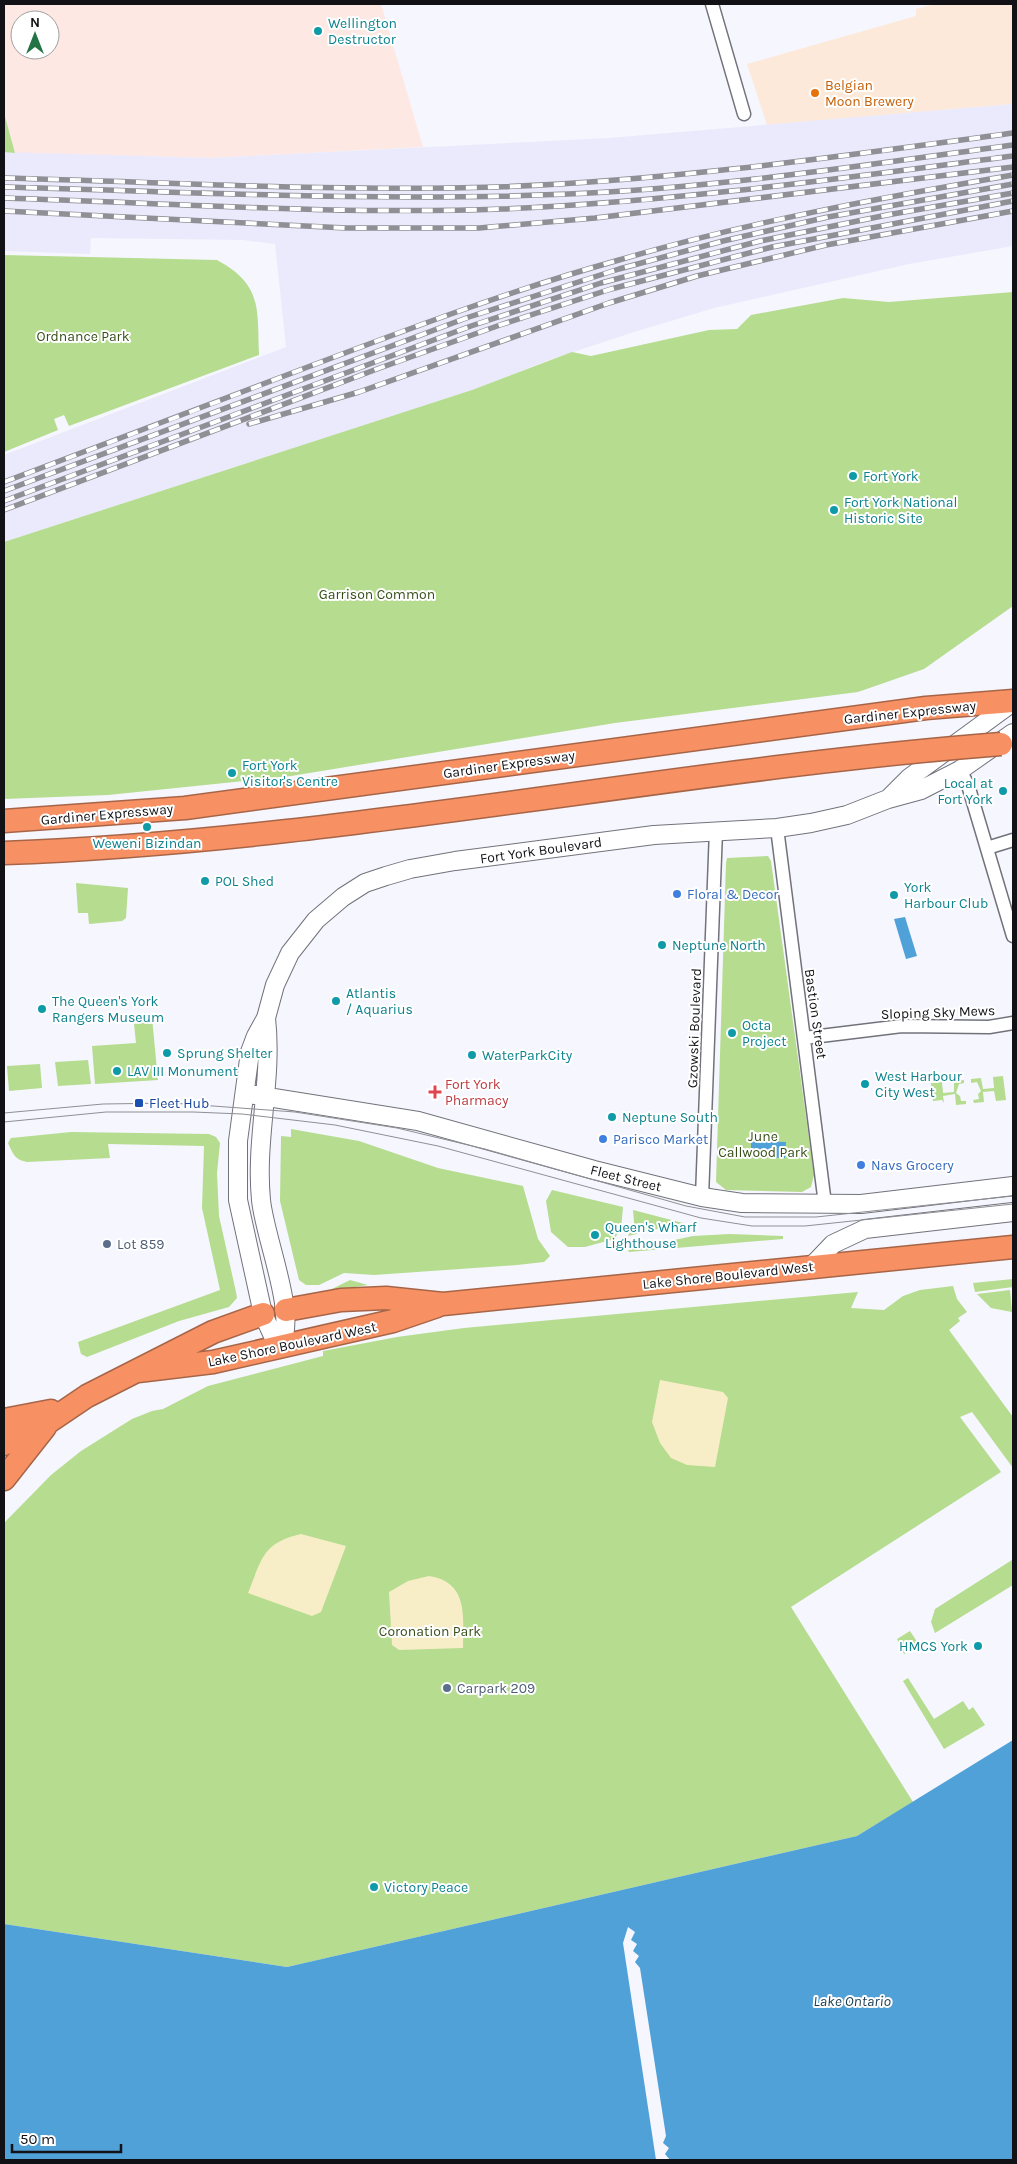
<svg xmlns="http://www.w3.org/2000/svg" width="1017" height="2164" font-family="Karla,sans-serif">
	<style>
		.commercial { fill: #fde9d9 }
		.industrial { fill: #fde8e4; fill-rule: evenodd }
		.built { fill: #eaeafc }
		.green { fill: #b5dc8f }
		.sand { fill: #f7eec8 }
		.water { fill: #50a1d7 }
		.lines { fill: none; stroke-linecap: round; stroke-linejoin: round }
		.street-casing { stroke: #72727b; stroke-width: 15 }
		.secondary-casing { stroke: #72727b; stroke-width: 20 }
		.highway-casing { stroke: #a76548; stroke-width: 25 }
		.street { stroke: #fff; stroke-width: 12 }
		.secondary { stroke: #fff; stroke-width: 18 }
		.highway { stroke: #f79163; stroke-width: 22 }
		.tram { stroke: #8f8f95; stroke-width: 1 }
		.rail-casing { stroke: #8f8f95; stroke-width: 5.5 }
		.rail { stroke: #fff; stroke-width: 4; stroke-dasharray: 11; stroke-linecap: butt }
		.highway-bridge-casing { stroke: #a76548; stroke-width: 25; stroke-linecap: butt }
		.highway-bridge { stroke: #f79163; stroke-width: 22 }
		.culture-dot { fill: #0f9aa8; stroke: #fff; stroke-width: 2 }
		.food-dot { fill: #e8710a; stroke: #fff; stroke-width: 2 }
		.shop-dot { fill: #3f7fe0; stroke: #fff; stroke-width: 2 }
		.health-dot { fill: #e0444e; stroke: #fff; stroke-width: 2 }
		.transit-dot { fill: #1a4fb4; stroke: #fff; stroke-width: 2 }
		.service-dot { fill: #5c6f8a; stroke: #fff; stroke-width: 2 }
		.labels { text-anchor: middle; stroke-width: 4; stroke-linejoin: round; paint-order: stroke }
		.culture-label { font-size: 14px; fill: #0d838f; stroke: #fff; text-anchor: start }
		.food-label { font-size: 14px; fill: #c56008; stroke: #fff; text-anchor: start }
		.park-label { font-size: 14px; fill: #374f19; stroke: #fff }
		.street-label { font-size: 14px; fill: #121216; stroke: #fff }
		.shop-label { font-size: 14px; fill: #366cbe; stroke: #fff; text-anchor: start }
		.health-label { font-size: 14px; fill: #be3a42; stroke: #fff; text-anchor: start }
		.transit-label { font-size: 14px; fill: #164399; stroke: #fff; text-anchor: start }
		.service-label { font-size: 14px; fill: #4e5e75; stroke: #fff; text-anchor: start }
		.water-label { font-size: 15px; font-style: italic; fill: #193c52; stroke: #fff }
	</style>
	<rect width="100%" height="100%" fill="#f6f6fe"/>
	<path class="commercial" d="M 935,4 L 1013,4 L 1013,104 L 767,125 L 747,64 L 916,16 L 916,9 Z"/>
	<path class="industrial" d="M 4,4 L 381,4 L 423,147 L 211,158 L 15,153 L 4,113 ZM 20,20 L 50,20 L 50,50 L 20,50 Z"/>
	<path class="built" d="M 1013,104 L 1013,246 L 909,264 L 714,308 L 631,333 L 549,360 L 472,390 L 4,542 L 4,455 L 286,347 L 275,244 L 243,240 L 91,238 L 90,254 L 4,251 L 4,152 L 211,158 L 609,138 Z"/>
	<path class="green" d="M 4,113 L 15,153 L 4,152 Z
		M 4,255 L 217,260 C 263,285 257,309 259,355 L 69,426 L 64,415 L 54,419 L 58,430 L 4,452 Z
		M 1013,292 L 1013,606 L 924,669 L 858,692 L 615,723 L 291,776 L 108,795 L 4,799 L 4,542 L 472,390 L 572,352 L 591,356 L 709,330 L 737,329 L 751,315 L 843,298 L 889,302 Z
		M 768,856 L 771,861 L 814,1175 L 811,1187 L 802,1192 L 726,1190 L 716,1182 L 726,863 L 727,858 Z
		M 76,883 L 128,888 L 126,918 L 122,921 L 89,924 L 88,913 L 78,913 Z
		M 152,1018 L 158,1080 L 95,1084 L 92,1046 L 136,1043 L 134,1024 L 143,1023 L 143,1019 Z
		M 88,1060 L 91,1084 L 58,1086 L 55,1062 Z
		M 40,1064 L 42,1088 L 9,1091 L 7,1066 Z
		M 1003,1076 L 1006,1100 L 996,1101 L 994,1091 L 983,1092 L 984,1102 L 974,1103 L 973,1100 L 979,1099 L 978,1094 L 981,1091 L 977,1082 L 971,1083 L 971,1079 L 981,1078 L 983,1089 L 994,1088 L 993,1077 Z
		M 964,1080 L 964,1083 L 959,1084 L 956,1093 L 960,1096 L 961,1101 L 966,1101 L 966,1104 L 956,1105 L 955,1094 L 943,1096 L 944,1103 L 942,1100 L 933,1101 L 931,1083 L 942,1082 L 943,1093 L 954,1092 L 954,1081 Z
		M 291,1129 L 359,1141 L 438,1168 L 523,1186 L 538,1239 L 550,1256 L 544,1262 L 517,1265 L 374,1275 L 344,1273 L 319,1285 L 306,1285 L 299,1280 L 280,1201 L 281,1136 L 291,1137 Z
		M 71,1132 L 209,1134 L 216,1137 L 220,1143 L 217,1173 L 219,1216 L 236,1292 L 237,1298 L 229,1307 L 179,1321 L 87,1357 L 81,1354 L 78,1342 L 220,1290 L 202,1208 L 204,1146 L 108,1144 L 110,1158 L 27,1162 C 15,1160 13,1154 8,1143 L 11,1138 Z
		M 552,1190 L 623,1207 L 621,1229 L 614,1239 L 585,1247 L 568,1247 L 551,1232 L 546,1201 Z
		M 633,1210 L 683,1223 L 628,1236 L 634,1222 Z
		M 730,1234 L 783,1236 L 783,1239 L 629,1252 L 628,1250 L 693,1236 Z
		M 1013,1279 L 1013,1287 L 975,1292 L 973,1283 Z
		M 350,1280 L 368,1285 L 328,1291 Z
		M 953,1286 L 957,1299 L 967,1312 L 958,1318 L 960,1321 L 949,1330 L 1013,1417 L 1013,1468 L 972,1412 L 960,1417 L 1001,1472 L 791,1607 L 913,1802 L 857,1836 L 287,1967 L 4,1924 L 4,1523 L 51,1475 L 81,1451 L 132,1419 L 152,1411 L 163,1409 L 208,1386 L 323,1356 L 323,1351 L 397,1337 L 464,1328 L 858,1292 L 851,1308 L 884,1310 L 903,1296 L 920,1290 Z
		M 1010,1290 L 1012,1312 L 991,1308 L 977,1294 Z
		M 1012,1560 L 1013,1585 L 935,1633 L 931,1622 L 935,1609 Z
		M 910,1631 L 920,1646 L 904,1654 L 897,1639 Z
		M 908,1678 L 934,1719 L 963,1701 L 969,1710 L 973,1707 L 985,1725 L 944,1749 L 903,1681 Z"/>
	<path class="sand" d="M 660,1380 L 723,1392 L 728,1398 L 715,1467 L 687,1465 L 671,1458 L 660,1443 L 652,1422 Z
		M 301,1534 L 346,1546 L 321,1612 L 312,1616 L 248,1593 C 262,1559 262,1543 301,1534 Z
		M 429,1576 C 469,1582 463,1617 463,1648 L 399,1650 L 392,1645 L 389,1592 L 408,1581 Z"/>
	<path class="water" d="M 905,917 L 917,956 L 906,959 L 894,919 Z
		M 751,1141 L 786,1142 L 785,1158 L 751,1157 Z
		M 1013,1740 L 1013,2160 L 670,2160 L 665,2154 L 669,2148 L 663,2143 L 666,2136 L 640,1968 L 635,1962 L 639,1956 L 633,1951 L 637,1944 L 631,1940 L 635,1932 L 628,1927 L 623,1943 L 656,2160 L 4,2160 L 4,1924 L 287,1967 L 857,1836 Z"/>
	<g class="lines">
		<defs>
			<path id="street" d="M 712,4 L 744,114
				M 960,770 L 968,785 L 1013,936
				M 777,828 L 825,1204
				M 987,848 L 1013,840
				M 804,1038 L 902,1026 L 989,1027 L 1013,1023
				M 702,1197 L 716,830"/>
			<path id="secondary" d="M 890,797 L 909,778 L 1013,702
				M 266,1018 C 273,1079 255,1139 261,1200 C 265,1240 297,1312 281,1345 L 274,1338 L 263,1314 L 238,1200 L 238,1141 L 250,1052 L 256,1036 L 266,1018 L 275,985 L 290,953 L 316,920 L 343,897 L 365,883 L 386,876 L 410,869 L 455,861 L 654,835 L 777,828 L 811,823 L 847,815 L 888,799 L 921,790 L 960,770 L 1013,733
				M 255,1095 L 418,1121 L 594,1170 L 702,1197 L 742,1203 L 861,1204 L 1013,1186
				M 811,1267 L 833,1244 L 865,1229 L 1013,1212"/>
			<path id="highway" d="M 4,821 L 185,808 L 926,708 L 1013,701
				M 286,1310 L 341,1300 L 386,1298 L 443,1304 L 1013,1247
				M 138,1371 L 213,1362 L 393,1321 L 437,1306
				M 4,1420 L 51,1411
				M 4,1444 L 50,1421 L 87,1396 L 213,1332 L 263,1314
				M 4,1479 L 45,1427"/>
		</defs>
		<use href="#street" class="street-casing"/>
		<use href="#secondary" class="secondary-casing"/>
		<use href="#highway" class="highway-casing"/>
		<use href="#street" class="street"/>
		<use href="#secondary" class="secondary"/>
		<use href="#highway" class="highway"/>
		<path class="tram" d="M 4,1113 L 103,1104 L 172,1103 L 295,1112 L 397,1128 L 485,1149 L 686,1206 L 745,1217 L 816,1217 L 1013,1196
			M 4,1122 L 106,1112 L 193,1112 L 242,1114 L 335,1125 L 438,1146 L 701,1218 L 752,1226 L 805,1226 L 1013,1204"/>
		<defs>
			<path id="rail" d="M 4,178 C 168,182 333,192 497,187 C 671,181 842,156 1013,133
				M 4,187 C 192,192 380,202 568,194 C 718,188 865,165 1013,145
				M 4,198 C 169,203 336,215 502,209 C 673,202 843,178 1013,156
				M 4,211 L 346,228 L 479,228 L 595,218 L 1013,167
				M 249,424 L 359,392 L 609,303 L 697,276 L 826,245 L 1013,211
				M 4,482 C 100,446 196,410 292,373 C 400,332 508,291 619,260 C 748,222 880,198 1013,175
				M 4,491 L 469,317 L 619,269 L 723,241 L 828,217 L 1013,184
				M 4,501 L 471,326 L 601,283 L 760,241 L 887,215 L 1013,193
				M 4,510 L 377,369 L 500,325 L 611,289 L 772,247 L 1013,201"/>
		</defs>
		<use href="#rail" class="rail-casing"/>
		<use href="#rail" class="rail"/>
		<defs>
			<path id="highway-bridge" d="M 4,853 C 338,841 668,770 1001,744"/>
		</defs>
		<use href="#highway-bridge" class="highway-bridge-casing"/>
		<use href="#highway-bridge" class="highway-bridge"/>
	</g>
	<g class="culture-dot">
		<circle cx="318" cy="31" r="5"/>
		<circle cx="853" cy="476" r="5"/>
		<circle cx="834" cy="510" r="5"/>
		<circle cx="232" cy="773" r="5"/>
		<circle cx="1003" cy="791" r="5"/>
		<circle cx="147" cy="827" r="5"/>
		<circle cx="205" cy="881" r="5"/>
		<circle cx="894" cy="895" r="5"/>
		<circle cx="662" cy="945" r="5"/>
		<circle cx="336" cy="1001" r="5"/>
		<circle cx="42" cy="1009" r="5"/>
		<circle cx="732" cy="1033" r="5"/>
		<circle cx="167" cy="1053" r="5"/>
		<circle cx="472" cy="1055" r="5"/>
		<circle cx="117" cy="1071" r="5"/>
		<circle cx="865" cy="1084" r="5"/>
		<circle cx="612" cy="1117" r="5"/>
		<circle cx="595" cy="1235" r="5"/>
		<circle cx="978" cy="1646" r="5"/>
		<circle cx="374" cy="1887" r="5"/>
	</g>
	<circle class="food-dot" cx="815" cy="93" r="5"/>
	<g class="shop-dot">
		<circle cx="677" cy="894" r="5"/>
		<circle cx="603" cy="1139" r="5"/>
		<circle cx="861" cy="1165" r="5"/>
	</g>
	<path class="health-dot" d="M432.5 1084.5h5v5h5v5h-5v5h-5v-5h-5v-5h5z"/>
	<rect class="transit-dot" x="134" y="1098" width="10" height="10" rx="2.5"/>
	<g class="service-dot">
		<circle cx="107" cy="1244" r="5"/>
		<circle cx="447" cy="1688" r="5"/>
	</g>
	<g class="labels">
		<g class="culture-label">
			<text x="328" y="28">Wellington<tspan x="328" dy="16">Destructor</tspan></text>
			<text x="863" y="481">Fort York</text>
			<text x="844" y="507">Fort York National<tspan x="844" dy="16">Historic Site</tspan></text>
			<text x="242" y="770">Fort York<tspan x="242" dy="16">Visitor's Centre</tspan></text>
			<text x="993" y="788" text-anchor="end">Local at<tspan x="993" dy="16">Fort York</tspan></text>
			<text x="147" y="848" text-anchor="middle">Weweni Bizindan</text>
			<text x="215" y="886">POL Shed</text>
			<text x="904" y="892">York<tspan x="904" dy="16">Harbour Club</tspan></text>
			<text x="672" y="950">Neptune North</text>
			<text x="346" y="998">Atlantis<tspan x="346" dy="16">/ Aquarius</tspan></text>
			<text x="52" y="1006">The Queen's York<tspan x="52" dy="16">Rangers Museum</tspan></text>
			<text x="742" y="1030">Octa<tspan x="742" dy="16">Project</tspan></text>
			<text x="177" y="1058">Sprung Shelter</text>
			<text x="482" y="1060">WaterParkCity</text>
			<text x="127" y="1076">LAV III Monument</text>
			<text x="875" y="1081">West Harbour<tspan x="875" dy="16">City West</tspan></text>
			<text x="622" y="1122">Neptune South</text>
			<text x="605" y="1232">Queen's Wharf<tspan x="605" dy="16">Lighthouse</tspan></text>
			<text x="968" y="1651" text-anchor="end">HMCS York</text>
			<text x="384" y="1892">Victory Peace</text>
		</g>
		<g class="food-label">
			<text x="825" y="90">Belgian<tspan x="825" dy="16">Moon Brewery</tspan></text>
		</g>
		<g class="park-label">
			<text x="83" y="341">Ordnance Park</text>
			<text x="377" y="599">Garrison Common</text>
			<text x="763" y="1141">June<tspan x="763" dy="16">Callwood Park</tspan></text>
			<text x="430" y="1636">Coronation Park</text>
		</g>
		<g class="street-label">
			<text transform="translate(910 712) rotate(-6)" y="5">Gardiner Expressway</text>
			<text transform="translate(509 764) rotate(-8)" y="5">Gardiner Expressway</text>
			<text transform="translate(107 814) rotate(-5)" y="5">Gardiner Expressway</text>
			<text transform="translate(541 850) rotate(-8)" y="5">Fort York Boulevard</text>
			<text transform="translate(938 1012) rotate(-2)" y="5">Sloping Sky Mews</text>
			<text transform="translate(816 1014) rotate(82)" y="5">Bastion Street</text>
			<text transform="translate(694 1028) rotate(-88)" y="5">Gzowski Boulevard</text>
			<text transform="translate(626 1178) rotate(14)" y="5">Fleet Street</text>
			<text transform="translate(728 1275) rotate(-6)" y="5">Lake Shore Boulevard West</text>
			<text transform="translate(292 1344) rotate(-12)" y="5">Lake Shore Boulevard West</text>
		</g>
		<g class="shop-label">
			<text x="687" y="899">Floral &amp; Decor</text>
			<text x="613" y="1144">Parisco Market</text>
			<text x="871" y="1170">Navs Grocery</text>
		</g>
		<g class="health-label">
			<text x="445" y="1089">Fort York<tspan x="445" dy="16">Pharmacy</tspan></text>
		</g>
		<g class="transit-label">
			<text x="149" y="1108">Fleet Hub</text>
		</g>
		<g class="service-label">
			<text x="117" y="1249">Lot 859</text>
			<text x="457" y="1693">Carpark 209</text>
		</g>
		<g class="water-label">
			<text x="852" y="2006">Lake Ontario</text>
		</g>
	</g>
	<rect width="1017" height="2164" fill="none" stroke="#121216" stroke-width="10"/>
	<g transform="translate(35 35)"><circle r="24" fill="#ffffff" stroke="#a0a0a2"/>
	<path d="M0-4L9 19L0 12L-9 19Z" fill="#237445"/>
	<text y="-8" font-size="14" font-weight="bold" text-anchor="middle" fill="#121216">N</text>
	</g>
	<path d="M12 2144v8h109v-8" fill="none" stroke="#121216" stroke-width="2.5"/>
	<text x="20" y="2144" font-size="15" fill="#121216" stroke="#ffffff" stroke-width="4" paint-order="stroke">50 m</text>
</svg>
